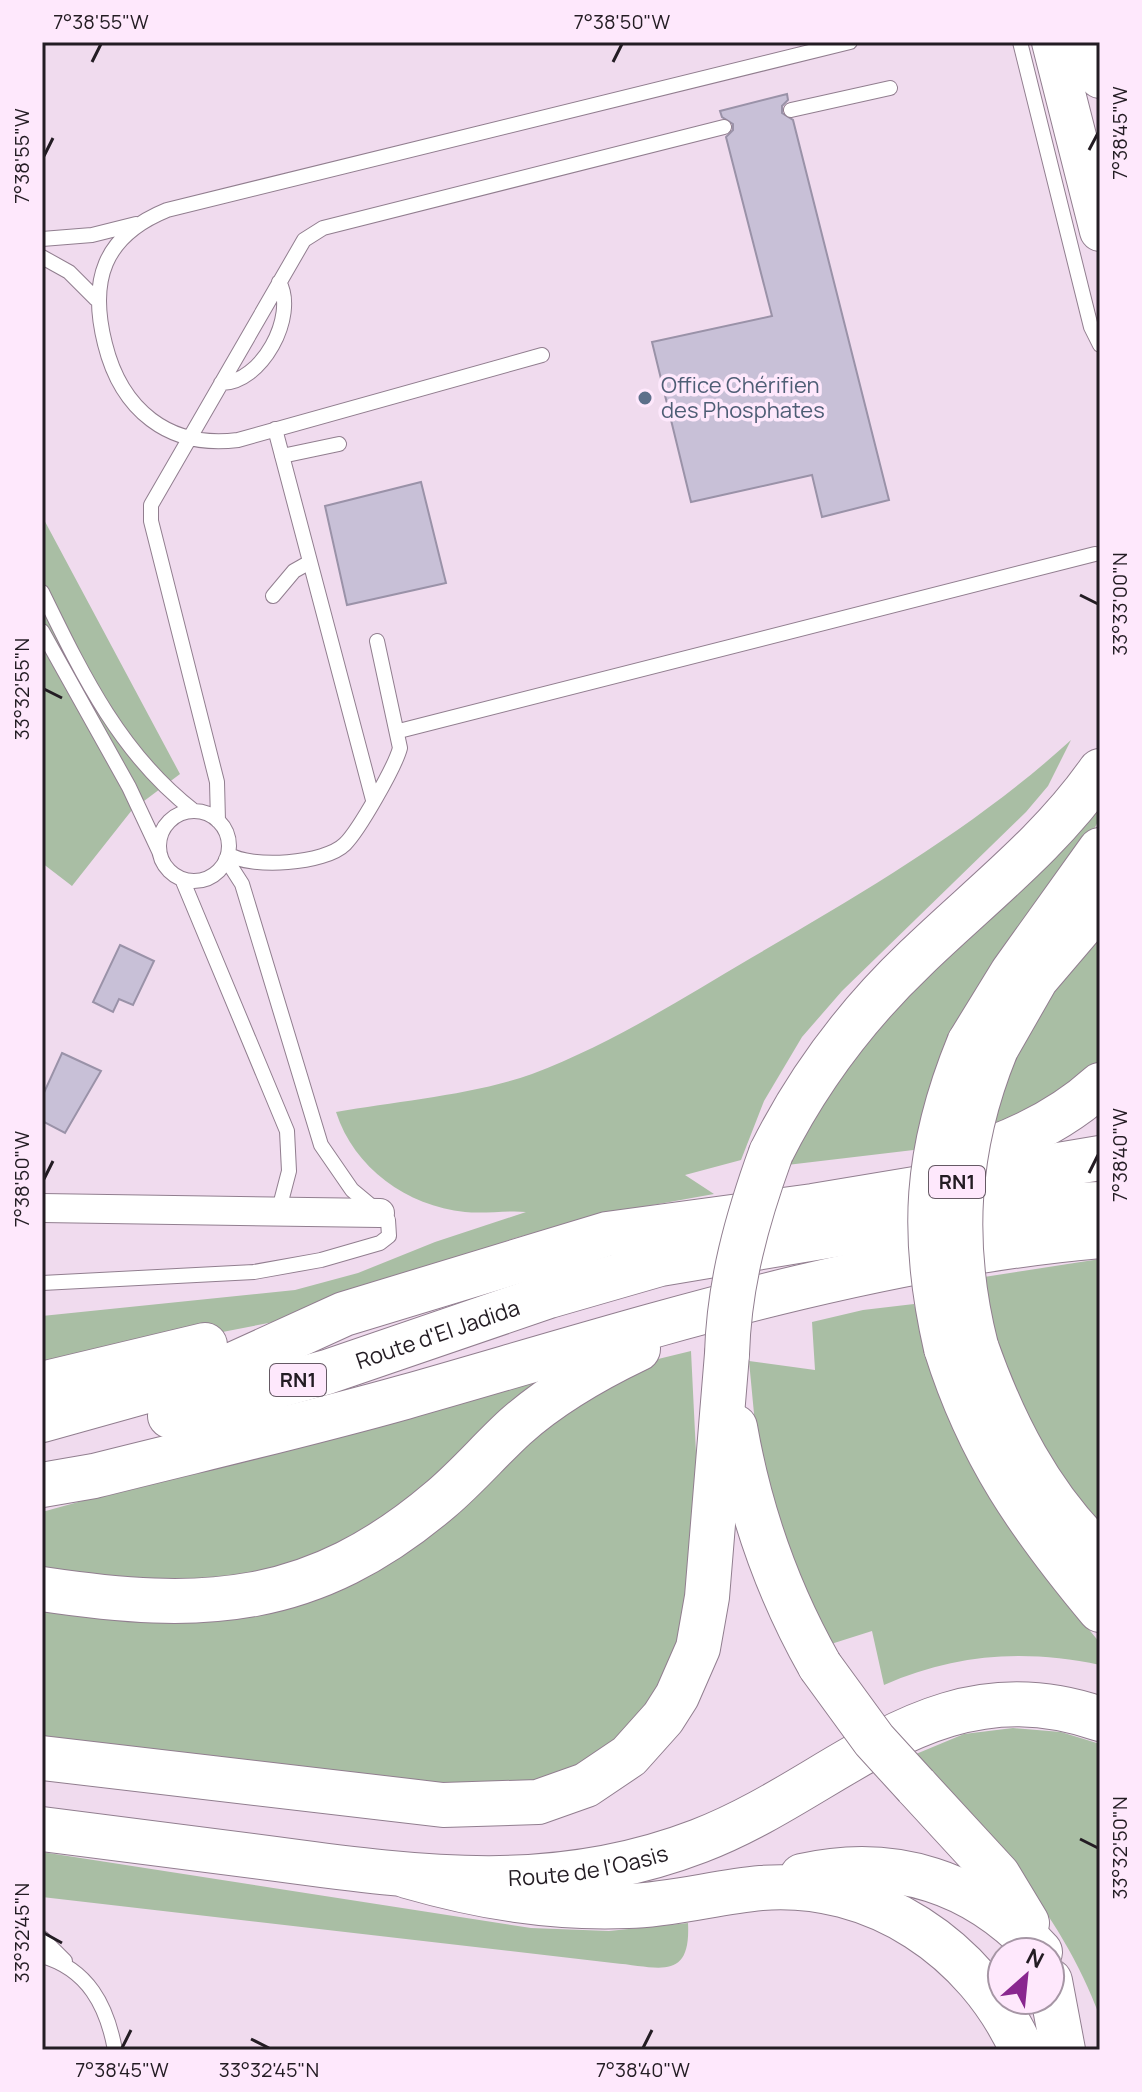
<svg xmlns="http://www.w3.org/2000/svg" width="1142" height="2092" font-family="Manrope,sans-serif">
	<style>
		.green { fill: #a9bea4 }
		.building { fill: #c8c0d7; stroke: #9a92a8; stroke-width: 2 }
		.lines { fill: none; stroke-linecap: round; stroke-linejoin: round }
		.lane-casing { stroke: #917e8f; stroke-width: 16 }
		.street-casing { stroke: #917e8f; stroke-width: 30 }
		.secondary-casing { stroke: #917e8f; stroke-width: 42 }
		.primary-casing { stroke: #917e8f; stroke-width: 46 }
		.highway-casing { stroke: #917e8f; stroke-width: 46 }
		.lane { stroke: #fff; stroke-width: 14 }
		.street { stroke: #fff; stroke-width: 28 }
		.secondary { stroke: #fff; stroke-width: 40 }
		.primary { stroke: #fff; stroke-width: 44 }
		.highway { stroke: #fff; stroke-width: 44 }
		.primary-bridge-casing { stroke: #917e8f; stroke-width: 46; stroke-linecap: butt }
		.highway-bridge-casing { stroke: #917e8f; stroke-width: 46; stroke-linecap: butt }
		.primary-bridge { stroke: #fff; stroke-width: 44 }
		.highway-bridge { stroke: #fff; stroke-width: 44 }
		.ticks { fill: none; stroke: #231c23; stroke-width: 3 }
		.service-dot { fill: #5c6f8a; stroke: #fee8fc; stroke-width: 3 }
		.labels { text-anchor: middle; stroke-width: 7; stroke-linejoin: round; paint-order: stroke }
		.shield { fill: #fee8fc; stroke: #655964; stroke-width: 2 }
		.shield-label { font-size: 20px; font-weight: bold; fill: #231c23 }
		.service-label { font-size: 22px; fill: #4e5e75; stroke: #fee8fc; text-anchor: start }
		.street-label { font-size: 22px; fill: #231c23; stroke: #fee8fc }
		.neatline { fill: none; stroke: #231c23; stroke-width: 3 }
		.ticks-label { font-size: 20px; text-anchor: middle; fill: #231c23 }
	</style>
	<rect width="100%" height="100%" fill="#f0dbee"/>
	<path class="green" d="M 42,516 L 180,774 L 132,810 L 72,886 L 42,863 Z
		M 1071,740 L 1048,786 L 1026,812 L 842,991 L 802,1037 L 764,1101 L 741,1160 L 685,1175 L 714,1194 L 614,1212 L 515,1238 L 284,1320 L 42,1367 L 42,1316 L 295,1290 L 358,1273 L 435,1242 L 526,1212 C 509,1210 485,1214 465,1212 C 407,1206 354,1168 336,1112 C 398,1101 473,1095 532,1074 C 609,1045 680,1000 751,958 C 861,894 977,826 1071,740 Z
		M 1100,796 L 1100,818 L 922,1149 L 787,1165 L 844,1056 Z
		M 1100,920 L 1100,1066 L 1076,1085 L 991,1128 L 1015,1045 Z
		M 1100,1259 L 1100,1535 L 1078,1510 L 1000,1369 L 984,1277 Z
		M 914,1304 L 927,1353 L 1064,1599 L 1100,1643 L 1100,1665 C 1024,1649 955,1654 884,1685 L 872,1631 L 831,1644 L 792,1568 L 757,1445 L 749,1361 L 815,1370 L 812,1322 L 863,1310 Z
		M 691,1351 L 701,1555 L 680,1659 L 619,1744 L 552,1780 L 480,1790 L 42,1740 L 42,1601 L 219,1617 L 654,1360 Z
		M 561,1369 L 412,1507 L 260,1582 L 42,1576 L 42,1512 Z
		M 1013,1728 L 1061,1732 L 1100,1744 L 1100,2017 C 1062,1913 988,1835 916,1754 L 964,1734 Z
		M 42,1852 L 531,1928 L 609,1931 L 688,1923 C 691,1982 659,1967 613,1963 L 42,1897 Z"/>
	<path class="building" d="M 787,94 L 788,100 L 782,106 L 782,113 L 793,120 L 889,500 L 822,517 L 812,475 L 691,502 L 652,342 L 772,316 L 726,137 L 733,130 L 733,124 L 722,117 L 720,111 Z
		M 421,482 L 446,583 L 347,605 L 325,506 Z
		M 120,945 L 154,961 L 133,1005 L 119,999 L 113,1012 L 93,1002 Z
		M 62,1053 L 101,1071 L 65,1133 L 42,1121 L 42,1097 Z"/>
	<g class="lines">
		<defs>
			<path id="lane" d="M 1020,42 L 1091,327 L 1100,345
				M 791,110 L 890,88
				M 42,239 L 92,235 L 136,224
				M 42,257 L 69,272 L 96,299
				M 542,355 L 238,440 C 168,449 121,409 105,344 C 89,281 103,236 167,210 L 850,42
				M 221,383 C 261,384 298,316 279,282
				M 275,429 L 373,800
				M 282,456 L 339,444
				M 42,592 C 82,674 120,754 194,811
				M 273,596 L 294,571 L 310,562
				M 42,631 L 129,787 L 159,851
				M 399,731 L 1095,554
				M159 846a35 35 0 1 1 70 0a35 35 0 1 1-70 0Z
				M 218,821 L 217,782 L 151,521 L 151,505 L 304,240 L 323,228 L 724,127
				M 228,854 C 251,869 325,864 345,844 C 359,830 395,767 400,748 L 377,641
				M 182,879 L 287,1131 L 289,1171 L 278,1213
				M 42,1283 L 254,1272 L 321,1260 L 380,1243 L 389,1236 L 388,1220 L 352,1190 L 321,1145 L 242,884 L 226,859
				M 42,1938 L 65,1961
				M 42,1956 C 88,1969 107,2006 115,2050"/>
			<path id="street" d="M 42,1208 L 380,1213"/>
			<path id="secondary" d="M 1052,42 L 1100,231
				M 1091,42 L 1100,78"/>
			<g id="primary">
				<path d="M 969,1043 L 1012,973 L 1100,850"/>
				<path d="M 946,1348 C 979,1454 1030,1526 1100,1610"/>
				<path id="s1" d="M 42,1829 C 120,1839 198,1849 276,1859 C 424,1879 556,1896 699,1841 C 838,1788 934,1661 1100,1719"/>
			</g>
			<g id="highway">
				<path d="M 996,1049 L 1036,979 L 1100,904"/>
				<path d="M 771,1153 C 808,1079 855,1016 916,958 C 979,897 1050,843 1100,771"/>
				<path d="M 956,1160 C 1009,1145 1059,1122 1100,1085"/>
				<path d="M 976,1346 C 1003,1423 1040,1497 1100,1554"/>
				<path d="M 42,1384 L 205,1345"/>
				<path id="s2" d="M 170,1416 L 327,1372 L 549,1296 L 660,1264 L 989,1209 L 1100,1204"/>
				<path d="M 42,1420 L 221,1370 L 344,1314 L 607,1234 L 813,1206 L 1100,1158"/>
				<path d="M 735,1427 C 750,1513 777,1590 820,1666"/>
				<path d="M 42,1485 L 94,1476 C 197,1450 302,1426 405,1397 C 633,1332 862,1257 1100,1236"/>
				<path d="M 42,1589 C 202,1613 312,1609 441,1499 C 467,1477 490,1450 515,1427 C 552,1394 594,1370 638,1349"/>
				<path d="M 42,1758 L 443,1805 L 538,1802 L 586,1785 L 629,1756 L 663,1718 L 677,1696 L 698,1648 L 707,1597 L 727,1354"/>
				<path d="M 916,1786 L 998,1875 L 1027,1923"/>
				<path d="M 407,1876 C 480,1897 551,1909 628,1906 C 673,1905 716,1892 761,1888 C 874,1879 977,1949 1022,2050"/>
				<path d="M 802,1876 C 894,1855 977,1882 1040,1952"/>
				<path d="M 1050,1981 L 1063,2050"/>
			</g>
		</defs>
		<use href="#lane" class="lane-casing"/>
		<use href="#street" class="street-casing"/>
		<use href="#secondary" class="secondary-casing"/>
		<use href="#primary" class="primary-casing"/>
		<use href="#highway" class="highway-casing"/>
		<use href="#lane" class="lane"/>
		<use href="#street" class="street"/>
		<use href="#secondary" class="secondary"/>
		<use href="#primary" class="primary"/>
		<use href="#highway" class="highway"/>
		<defs>
			<path id="primary-bridge" d="M 946,1348 C 920,1235 925,1150 969,1043"/>
			<path id="highway-bridge" d="M 976,1346 C 950,1243 956,1147 996,1049
				M 727,1354 C 729,1284 747,1219 771,1153
				M 820,1666 L 874,1740 L 916,1786"/>
		</defs>
		<use href="#primary-bridge" class="primary-bridge-casing"/>
		<use href="#highway-bridge" class="highway-bridge-casing"/>
		<use href="#primary-bridge" class="primary-bridge"/>
		<use href="#highway-bridge" class="highway-bridge"/>
	</g>
	<path class="ticks" d="M 92,62 L 101,44M 613,62 L 622,44M 1089,150 L 1098,133M 44,156 L 53,138M 1080,595 L 1098,604M 44,689 L 62,698M 1089,1173 L 1098,1155M 44,1179 L 53,1161M 1080,1839 L 1098,1848M 44,1933 L 62,1943M 251,2039 L 269,2048M 122,2048 L 131,2030M 643,2048 L 652,2030"/>
	<circle class="service-dot" cx="645" cy="398" r="8"/>
	<g class="labels">
		<g class="shield">
			<rect x="929" y="1166" width="56" height="32" rx="6"/>
			<rect x="270" y="1364" width="56" height="32" rx="6"/>
		</g>
		<g class="shield-label">
			<text x="957" y="1189">RN1</text>
			<text x="298" y="1387">RN1</text>
		</g>
		<g class="service-label">
			<text x="661" y="393">Office Chérifien<tspan x="661" dy="25">des Phosphates</tspan></text>
		</g>
		<g class="street-label">
			<text dy="8" stroke="none"><textPath href="#s2" startOffset="280">Route d'El Jadida</textPath></text>
			<text dy="8" stroke="none"><textPath href="#s1" startOffset="550">Route de l'Oasis</textPath></text>
		</g>
	</g>
	<rect width="1142" height="2092" fill="none" stroke="#fee8fc" stroke-width="88"/>
	<g transform="translate(1026 1976) rotate(27)"><circle r="38" fill="#fee8fc" stroke="#a696a5" stroke-width="2"/>
	<path d="M0-6L14 30L0 20L-14 30Z" fill="#89278f"/>
	<text y="-12" font-size="22" font-weight="bold" text-anchor="middle" fill="#231c23">N</text>
	</g>
	<rect x="44" y="44" width="1054" height="2004" class="neatline"/>
	<g class="ticks-label">
		<text x="101" y="29">7°38'55"W</text>
		<text x="622" y="29">7°38'50"W</text>
		<text transform="translate(1120 133) rotate(-90)" y="7">7°38'45"W</text>
		<text transform="translate(22 156) rotate(-90)" y="7">7°38'55"W</text>
		<text transform="translate(1120 604) rotate(-90)" y="7">33°33'00"N</text>
		<text transform="translate(22 689) rotate(-90)" y="7">33°32'55"N</text>
		<text transform="translate(1120 1155) rotate(-90)" y="7">7°38'40"W</text>
		<text transform="translate(22 1179) rotate(-90)" y="7">7°38'50"W</text>
		<text transform="translate(1120 1848) rotate(-90)" y="7">33°32'50"N</text>
		<text transform="translate(22 1933) rotate(-90)" y="7">33°32'45"N</text>
		<text x="122" y="2077">7°38'45"W</text>
		<text x="269" y="2077">33°32'45"N</text>
		<text x="643" y="2077">7°38'40"W</text>
	</g>
</svg>
